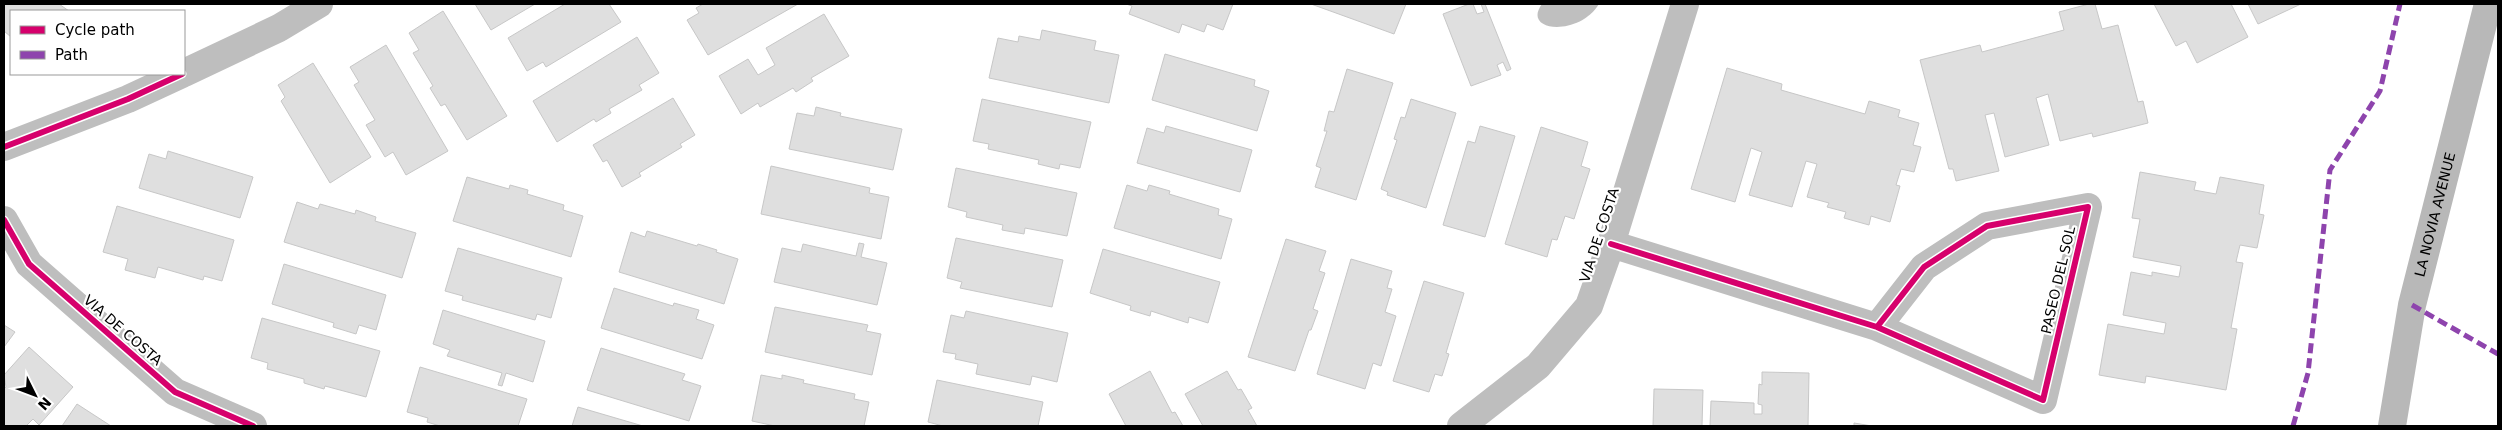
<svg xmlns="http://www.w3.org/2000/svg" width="2502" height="430" font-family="'DejaVu Sans',sans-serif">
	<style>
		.water { fill: #bfbfbf }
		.building { fill: #dfdfdf; stroke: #c7c7c7 }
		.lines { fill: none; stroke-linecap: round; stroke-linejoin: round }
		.minor { stroke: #bebebe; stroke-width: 28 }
		.secondary { stroke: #b8b8b8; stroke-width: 28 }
		.quiet { stroke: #8e44ad; stroke-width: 5; stroke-dasharray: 10 5; stroke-linecap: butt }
		.cycleway-casing { stroke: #fff; stroke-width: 9 }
		.cycleway { stroke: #d6006c; stroke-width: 6 }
		.labels { text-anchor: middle; stroke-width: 4.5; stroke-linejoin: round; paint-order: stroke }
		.street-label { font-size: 14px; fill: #000; stroke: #fff }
	</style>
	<rect width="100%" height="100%" fill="#fff"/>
	<path class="water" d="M 1542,4 L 1599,4 C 1579,37 1521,32 1542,4 Z"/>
	<path class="building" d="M 4,4 L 59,4 L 69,11 L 11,11 L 11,37 L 4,31 Z
		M 475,4 L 535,4 L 491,30 Z
		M 565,4 L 609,4 L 621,22 L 546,67 L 543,62 L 527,71 L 508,38 Z
		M 703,4 L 798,4 L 708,55 L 687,20 L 699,13 L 696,8 Z
		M 1126,4 L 1233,4 L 1223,30 L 1207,24 L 1204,32 L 1182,24 L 1179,33 L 1129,14 L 1132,6 Z
		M 1311,4 L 1406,4 L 1394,34 Z
		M 1469,4 L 1473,4 L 1477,14 L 1484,12 L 1481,4 L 1485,4 L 1511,69 L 1507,71 L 1503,62 L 1497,65 L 1501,75 L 1471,86 L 1443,14 Z
		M 2089,4 L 2095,4 L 2102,29 L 2118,25 L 2138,102 L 2143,101 L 2148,123 L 2093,137 L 2092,133 L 2060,141 L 2048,94 L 2036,98 L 2049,145 L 2005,157 L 1994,113 L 1985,115 L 1999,171 L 1956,181 L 1953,169 L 1949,169 L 1920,60 L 1980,45 L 1982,52 L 2064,30 L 2059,12 Z
		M 2154,4 L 2231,4 L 2248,37 L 2197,63 L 2186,41 L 2176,46 Z
		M 2248,4 L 2301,4 L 2258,24 Z
		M 443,11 L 507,116 L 467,140 L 445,104 L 441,106 L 430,88 L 433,86 L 413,53 L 419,50 L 409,33 Z
		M 824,14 L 849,56 L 811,78 L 813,81 L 796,92 L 793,88 L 760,107 L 758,103 L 741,114 L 719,76 L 748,59 L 758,75 L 775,65 L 766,48 Z
		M 1042,30 L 1096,41 L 1094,50 L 1119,55 L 1109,103 L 989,78 L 998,38 L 1018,42 L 1019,36 L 1040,40 Z
		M 637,37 L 659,73 L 639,85 L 642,90 L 609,109 L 611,113 L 596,122 L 594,119 L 557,142 L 533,101 Z
		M 386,45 L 448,151 L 406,175 L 393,152 L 385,157 L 366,125 L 375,120 L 354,85 L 359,82 L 350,67 Z
		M 1165,54 L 1255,80 L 1254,86 L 1269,91 L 1257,131 L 1152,100 Z
		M 313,63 L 371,157 L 330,183 L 281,101 L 285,97 L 278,85 Z
		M 1727,68 L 1782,84 L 1781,90 L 1865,114 L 1869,101 L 1900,110 L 1898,117 L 1919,123 L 1913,145 L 1921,147 L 1914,172 L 1901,169 L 1896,185 L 1900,186 L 1890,222 L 1871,216 L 1869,225 L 1844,218 L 1846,212 L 1827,207 L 1829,203 L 1807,197 L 1817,164 L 1806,161 L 1792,207 L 1749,195 L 1762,152 L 1751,148 L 1735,202 L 1691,189 Z
		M 1347,69 L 1393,83 L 1356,200 L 1315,187 L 1321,168 L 1316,166 L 1327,131 L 1324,131 L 1329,111 L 1334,112 Z
		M 673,98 L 695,135 L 680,144 L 682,147 L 639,173 L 641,176 L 622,187 L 607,160 L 603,162 L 593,145 Z
		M 982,99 L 1091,122 L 1080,168 L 1060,164 L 1059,169 L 1038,164 L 1039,160 L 988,149 L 989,144 L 973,141 Z
		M 1411,99 L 1456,113 L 1426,208 L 1387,195 L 1388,192 L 1381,189 L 1397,140 L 1394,139 L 1401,117 L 1405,118 Z
		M 816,107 L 841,113 L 840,116 L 902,129 L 893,170 L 789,149 L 797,113 L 814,116 Z
		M 1166,126 L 1252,150 L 1240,192 L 1137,163 L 1147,128 L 1164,133 Z
		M 1480,126 L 1515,136 L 1485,237 L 1443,225 L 1468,141 L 1475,143 Z
		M 1541,127 L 1588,142 L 1581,166 L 1590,169 L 1574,219 L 1565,216 L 1557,240 L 1552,239 L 1547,257 L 1505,244 Z
		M 168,151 L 253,177 L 240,218 L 139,188 L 149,154 L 166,159 Z
		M 771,166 L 870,188 L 869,193 L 889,197 L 881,239 L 761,214 Z
		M 956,168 L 1077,193 L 1067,236 L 1025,228 L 1024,234 L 1002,230 L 1003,225 L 966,217 L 967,212 L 948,207 Z
		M 2140,172 L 2196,182 L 2194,190 L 2216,194 L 2220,177 L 2264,185 L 2259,214 L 2264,215 L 2257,248 L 2240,245 L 2236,262 L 2243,263 L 2231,328 L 2237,329 L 2226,390 L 2146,376 L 2145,383 L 2099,375 L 2108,324 L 2164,334 L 2166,323 L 2123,315 L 2131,272 L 2152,276 L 2152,272 L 2179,277 L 2181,266 L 2133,257 L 2140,219 L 2132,218 Z
		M 467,177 L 509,189 L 510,185 L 528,190 L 527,194 L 564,205 L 563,210 L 583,216 L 571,257 L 453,221 Z
		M 1127,185 L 1147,191 L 1149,185 L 1170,191 L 1169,194 L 1219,209 L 1218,215 L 1232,219 L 1221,259 L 1114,228 Z
		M 297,202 L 318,209 L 320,204 L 355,214 L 356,210 L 376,217 L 375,221 L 416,233 L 402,278 L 284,242 Z
		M 117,206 L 234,240 L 222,281 L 204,276 L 203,280 L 158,267 L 155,278 L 125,270 L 128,259 L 103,252 Z
		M 647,231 L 697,246 L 698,244 L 717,250 L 716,252 L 738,259 L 724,304 L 619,272 L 631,232 L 645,237 Z
		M 956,238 L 1063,260 L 1052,307 L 960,288 L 962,282 L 947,278 Z
		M 1286,239 L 1326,251 L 1319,271 L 1325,273 L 1313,309 L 1318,311 L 1311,330 L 1309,330 L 1295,371 L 1248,357 Z
		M 859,243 L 864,244 L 861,257 L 887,263 L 877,305 L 774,282 L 782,248 L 801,252 L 803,244 L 856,256 Z
		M 458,248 L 562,278 L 551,318 L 537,314 L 535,320 L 462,300 L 463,296 L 445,291 Z
		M 1103,249 L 1220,282 L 1208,323 L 1189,317 L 1188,323 L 1151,311 L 1150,316 L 1130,310 L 1131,306 L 1090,293 Z
		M 1351,259 L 1392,271 L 1387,288 L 1392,289 L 1385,312 L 1396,316 L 1381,366 L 1373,363 L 1365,389 L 1317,374 Z
		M 284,264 L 386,295 L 376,330 L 359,325 L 356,334 L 333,327 L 334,323 L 272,304 Z
		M 1424,281 L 1464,293 L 1446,353 L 1449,354 L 1442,376 L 1435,374 L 1429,392 L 1393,381 Z
		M 614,288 L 673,306 L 674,303 L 699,310 L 696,319 L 714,325 L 702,359 L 601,328 Z
		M 775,307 L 868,325 L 866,331 L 881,334 L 872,375 L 765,352 Z
		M 443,310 L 545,341 L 533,382 L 506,373 L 502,386 L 498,385 L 502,373 L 447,356 L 450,350 L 433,344 Z
		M 966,311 L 1068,333 L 1057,382 L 1032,376 L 1030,385 L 976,374 L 978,364 L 955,359 L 956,354 L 943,352 L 951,315 L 964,318 Z
		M 262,318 L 380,351 L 366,397 L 325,386 L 324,389 L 304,383 L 304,379 L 267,369 L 268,363 L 251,358 Z
		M 4,325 L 15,332 L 4,347 Z
		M 29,347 L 73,387 L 39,425 L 33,419 L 26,426 L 4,426 L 4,389 L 6,387 L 4,375 Z
		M 601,348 L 685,374 L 682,380 L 701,386 L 689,421 L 587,390 Z
		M 420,367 L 527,399 L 518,426 L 440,426 L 427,422 L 428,418 L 407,412 Z
		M 1150,371 L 1172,413 L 1175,412 L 1183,426 L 1126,426 L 1109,394 Z
		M 1227,371 L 1238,390 L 1241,389 L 1252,408 L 1248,410 L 1257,426 L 1203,426 L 1185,394 Z
		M 1762,372 L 1809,373 L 1808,426 L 1710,426 L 1711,401 L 1754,403 L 1754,414 L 1762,414 L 1762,405 L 1758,404 L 1759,384 L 1762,385 Z
		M 761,375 L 782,379 L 782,375 L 804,380 L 803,383 L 855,394 L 854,399 L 869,402 L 864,426 L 775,426 L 752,421 Z
		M 937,380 L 1043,402 L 1038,426 L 943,426 L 928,422 Z
		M 1654,389 L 1703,390 L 1702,426 L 1653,426 Z
		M 77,404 L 111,426 L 62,426 Z
		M 578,407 L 643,426 L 572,426 Z
		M 1854,423 L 1872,426 L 1854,426 Z"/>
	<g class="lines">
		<path class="minor" d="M 184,73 L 279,28 L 319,4
			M 4,147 L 128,99 L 182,74
			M 4,220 L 29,264 L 175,392 L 253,426
			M 1611,244 L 1877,327 L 2043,400 L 2088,207 L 1987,226 L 1924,267 L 1877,327
			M 1461,426 L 1538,366 L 1589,306 L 1611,244 L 1685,4"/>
		<path class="secondary" id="s1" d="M 2392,426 L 2412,305 L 2488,4"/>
		<path class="quiet" d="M 2412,305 L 2498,354
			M 2293,426 L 2308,373 L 2330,170 L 2380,91 L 2400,4"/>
		<defs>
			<path id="cycleway" d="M 4,147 L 128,99 L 182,74
				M 4,220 L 29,264 L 175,392 L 253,426
				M 1611,244 L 1877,327 L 2043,400 L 2088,207 L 1987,226 L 1924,267 L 1877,327"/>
		</defs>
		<use href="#cycleway" class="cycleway-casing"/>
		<use href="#cycleway" class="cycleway"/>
	</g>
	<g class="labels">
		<g class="street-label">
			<text dy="5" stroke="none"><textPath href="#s1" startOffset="216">LA NOVIA AVENUE</textPath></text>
			<text transform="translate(1599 235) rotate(-72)" y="5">VIA DE COSTA</text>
			<text transform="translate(2058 280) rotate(-77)" y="5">PASEO DEL SOL</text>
			<text transform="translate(123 330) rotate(41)" y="5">VIA DE COSTA</text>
		</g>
	</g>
	<rect width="2502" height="430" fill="none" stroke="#000000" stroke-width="10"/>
	<rect x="10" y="10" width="175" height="65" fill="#ffffff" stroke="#999999"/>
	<rect x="20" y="26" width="25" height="8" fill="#d6006c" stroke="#999999"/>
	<text x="55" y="35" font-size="15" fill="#000000">Cycle path</text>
	<rect x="20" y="51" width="25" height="8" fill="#8e44ad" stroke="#999999"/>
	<text x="55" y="60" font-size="15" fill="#000000">Path</text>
	<g transform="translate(35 395) rotate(132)" stroke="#ffffff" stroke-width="4" paint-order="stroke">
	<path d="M0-4L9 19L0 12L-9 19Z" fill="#000000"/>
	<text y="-8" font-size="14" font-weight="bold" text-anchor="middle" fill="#000000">N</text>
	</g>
</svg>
